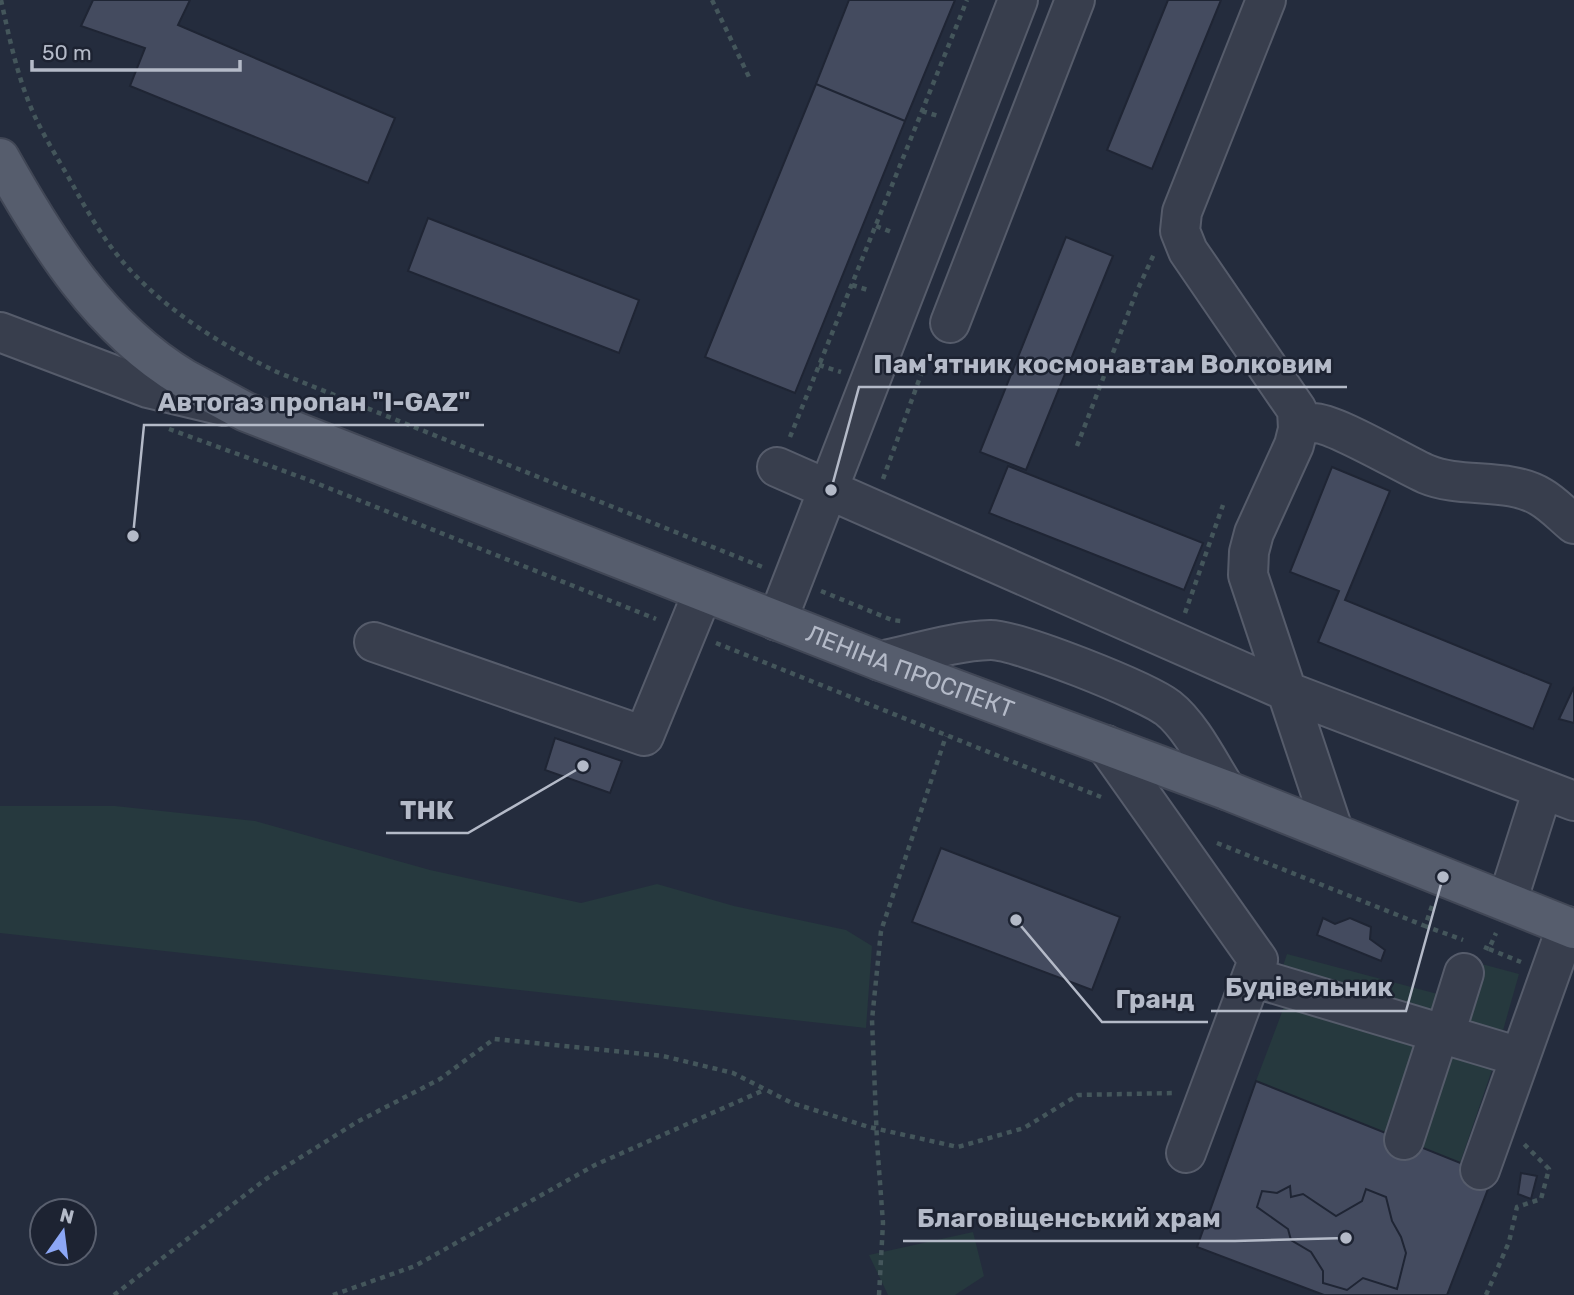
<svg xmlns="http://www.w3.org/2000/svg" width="1574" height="1295" font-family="Rubik,sans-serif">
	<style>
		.green { fill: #26393e }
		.building { fill: #444b5f; stroke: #1f2534; stroke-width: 2 }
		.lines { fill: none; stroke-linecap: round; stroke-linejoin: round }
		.minor-casing { stroke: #565c6b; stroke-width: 42 }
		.major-casing { stroke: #414756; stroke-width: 42 }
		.path { stroke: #44565b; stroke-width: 4.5; stroke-dasharray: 5 5; stroke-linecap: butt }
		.minor { stroke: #383e4d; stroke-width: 38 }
		.major { stroke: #565d6d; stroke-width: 38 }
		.labels { text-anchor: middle; stroke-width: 5; stroke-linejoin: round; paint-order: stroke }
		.street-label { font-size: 24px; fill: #b4bac8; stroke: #1d2332 }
		.leader { fill: none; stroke: #b4bac8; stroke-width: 2.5 }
		.callout-dot { fill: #b4bac8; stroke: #1d2332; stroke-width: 2.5 }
		.callout-label { font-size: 26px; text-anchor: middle; font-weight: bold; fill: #b4bac8; stroke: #1d2332; stroke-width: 5; stroke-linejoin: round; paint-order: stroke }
	</style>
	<rect width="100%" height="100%" fill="#242c3d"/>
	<path class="green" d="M 0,806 L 115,806 L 255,821 L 430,870 L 581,903 L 657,884 L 734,906 L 846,930 L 872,946 L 866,1028 L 0,933 Z
		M 1287,954 L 1445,996 L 1439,1022 L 1281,972 Z
		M 1478,963 L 1519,974 L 1498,1048 L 1450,1034 Z
		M 1290,991 L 1435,1033 L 1397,1138 L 1256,1081 Z
		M 1441,1038 L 1497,1055 L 1460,1163 L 1408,1142 Z
		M 973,1232 L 984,1276 L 955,1295 L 888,1295 L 869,1255 Z"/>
	<path class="building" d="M 93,0 L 190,0 L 178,25 L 395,118 L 368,183 L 130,86 L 145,48 L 81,26 Z
		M 849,0 L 955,0 L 905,121 L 816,84 Z
		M 1168,0 L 1221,0 L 1152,169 L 1107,150 Z
		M 816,84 L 905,121 L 795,393 L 705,357 Z
		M 428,218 L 639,300 L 619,353 L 408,271 Z
		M 1066,237 L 1113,256 L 1026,470 L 980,452 Z
		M 1008,466 L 1203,543 L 1184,590 L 989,513 Z
		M 1332,467 L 1390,491 L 1345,600 L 1551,684 L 1533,729 L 1318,642 L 1339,591 L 1290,572 Z
		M 1574,687 L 1574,723 L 1559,719 Z
		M 555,738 L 622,761 L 610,793 L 545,770 Z
		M 941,848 L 1120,917 L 1092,990 L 912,922 Z
		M 1323,918 L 1335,924 L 1350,918 L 1371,927 L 1370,939 L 1385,950 L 1381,961 L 1317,935 Z
		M 1256,1081 L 1493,1176 L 1447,1295 L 1324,1295 L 1197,1247 Z
		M 1521,1173 L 1537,1176 L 1531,1199 L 1518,1194 Z
		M 1290,1186 L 1291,1197 L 1303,1194 L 1336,1216 L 1362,1201 L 1366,1189 L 1386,1197 L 1392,1221 L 1401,1237 L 1406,1253 L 1397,1289 L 1363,1278 L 1347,1290 L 1323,1283 L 1323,1271 L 1311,1252 L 1291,1240 L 1288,1229 L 1257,1207 L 1262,1191 L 1277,1193 Z"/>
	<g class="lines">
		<defs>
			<path id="minor" d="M 1266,0 L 1182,212 L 1180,231 L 1188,251 L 1297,410 L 1298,429 L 1294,445 L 1254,533 L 1249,552 L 1248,575 L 1334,833
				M 950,323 L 1075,0
				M 0,332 L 148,388 L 224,406
				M 1298,429 C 1303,427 1309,423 1313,423 C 1333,422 1403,464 1426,474 C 1461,489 1508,477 1541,497 C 1553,504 1563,515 1574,524
				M 777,467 L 1286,691 L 1574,801
				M 777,621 L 1018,0
				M 374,642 L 644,736 L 703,592
				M 880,661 C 914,654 955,641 990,640 C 1016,639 1146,691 1168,708 C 1191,726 1210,765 1226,790
				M 1106,745 L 1258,960 L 1186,1153
				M 1507,902 L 1543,789
				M 1252,977 L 1520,1057
				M 1445,1034 L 1464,973
				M 1404,1140 L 1439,1033
				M 1480,1170 L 1567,926"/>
			<g id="major">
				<path id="s1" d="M 0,158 C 47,242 100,328 185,379 C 205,390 226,401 246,412 L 880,661 L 1226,790 L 1574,929"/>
			</g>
		</defs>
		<use href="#minor" class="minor-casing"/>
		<use href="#major" class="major-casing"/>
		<path class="path" d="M 1,0 C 10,41 19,85 38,123 C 49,145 63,167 75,189 C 91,218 109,248 132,272 C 173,315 225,347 277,372 L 765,568
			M 712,0 L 749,77
			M 922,111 L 938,116
			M 876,226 L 894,233
			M 852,285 L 871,291
			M 819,365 L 841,372
			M 169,429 L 306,479 L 656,619
			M 790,437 L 967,0
			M 1077,446 L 1136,293 L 1154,254
			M 883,479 L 927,358 L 932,350
			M 821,591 L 892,620 L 901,621
			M 1185,613 L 1223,505
			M 716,643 L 1101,797
			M 1217,843 L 1425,926
			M 1432,906 L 1425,926 L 1463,940
			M 1484,947 L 1489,949 L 1496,933
			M 1489,949 L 1521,962
			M 114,1295 L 266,1179 L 357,1122 L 440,1079 L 494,1039 L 663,1056 L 733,1073 L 792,1103 L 869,1127 L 958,1147 L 1024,1128 L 1078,1095 L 1175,1093
			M 333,1295 L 415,1266 L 595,1165 L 764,1090
			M 879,1295 L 883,1223 L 877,1142 L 872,1020 L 881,931 L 946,736
			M 1486,1295 L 1509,1242 L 1517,1207 L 1541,1199 L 1549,1169 L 1524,1144"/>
		<use href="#minor" class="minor"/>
		<use href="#major" class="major"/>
	</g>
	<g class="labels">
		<g class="street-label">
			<text dy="8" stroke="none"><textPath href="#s1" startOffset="1074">ЛЕНІНА ПРОСПЕКТ</textPath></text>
		</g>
	</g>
	<path class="leader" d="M831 490L859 387H1347M133 536L144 425H484M583 766L468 833H386M1443 877L1406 1011H1211M1016 920L1102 1022H1208M1346 1238L1235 1241H903"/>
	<g class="callout-dot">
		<circle cx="831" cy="490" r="7"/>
		<circle cx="133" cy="536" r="7"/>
		<circle cx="583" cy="766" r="7"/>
		<circle cx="1443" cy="877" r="7"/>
		<circle cx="1016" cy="920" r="7"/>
		<circle cx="1346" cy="1238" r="7"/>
	</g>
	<g class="callout-label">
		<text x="1103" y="373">Пам'ятник космонавтам Волковим</text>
		<text x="314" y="411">Автогаз пропан "I-GAZ"</text>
		<text x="427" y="819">ТНК</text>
		<text x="1309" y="996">Будівельник</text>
		<text x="1155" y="1008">Гранд</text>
		<text x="1069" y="1227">Благовіщенський храм</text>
	</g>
	<g transform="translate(63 1232) rotate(14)"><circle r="33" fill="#1d2332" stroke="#595f6e" stroke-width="2"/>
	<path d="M0-5L12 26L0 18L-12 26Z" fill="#8ca7f6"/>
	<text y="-10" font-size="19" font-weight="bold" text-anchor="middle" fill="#b4bac8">N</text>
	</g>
	<path d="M32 60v10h208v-10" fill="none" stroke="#b4bac8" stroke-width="3.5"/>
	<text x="42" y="60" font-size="21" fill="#b4bac8" stroke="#1d2332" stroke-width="5" paint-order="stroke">50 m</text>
</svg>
